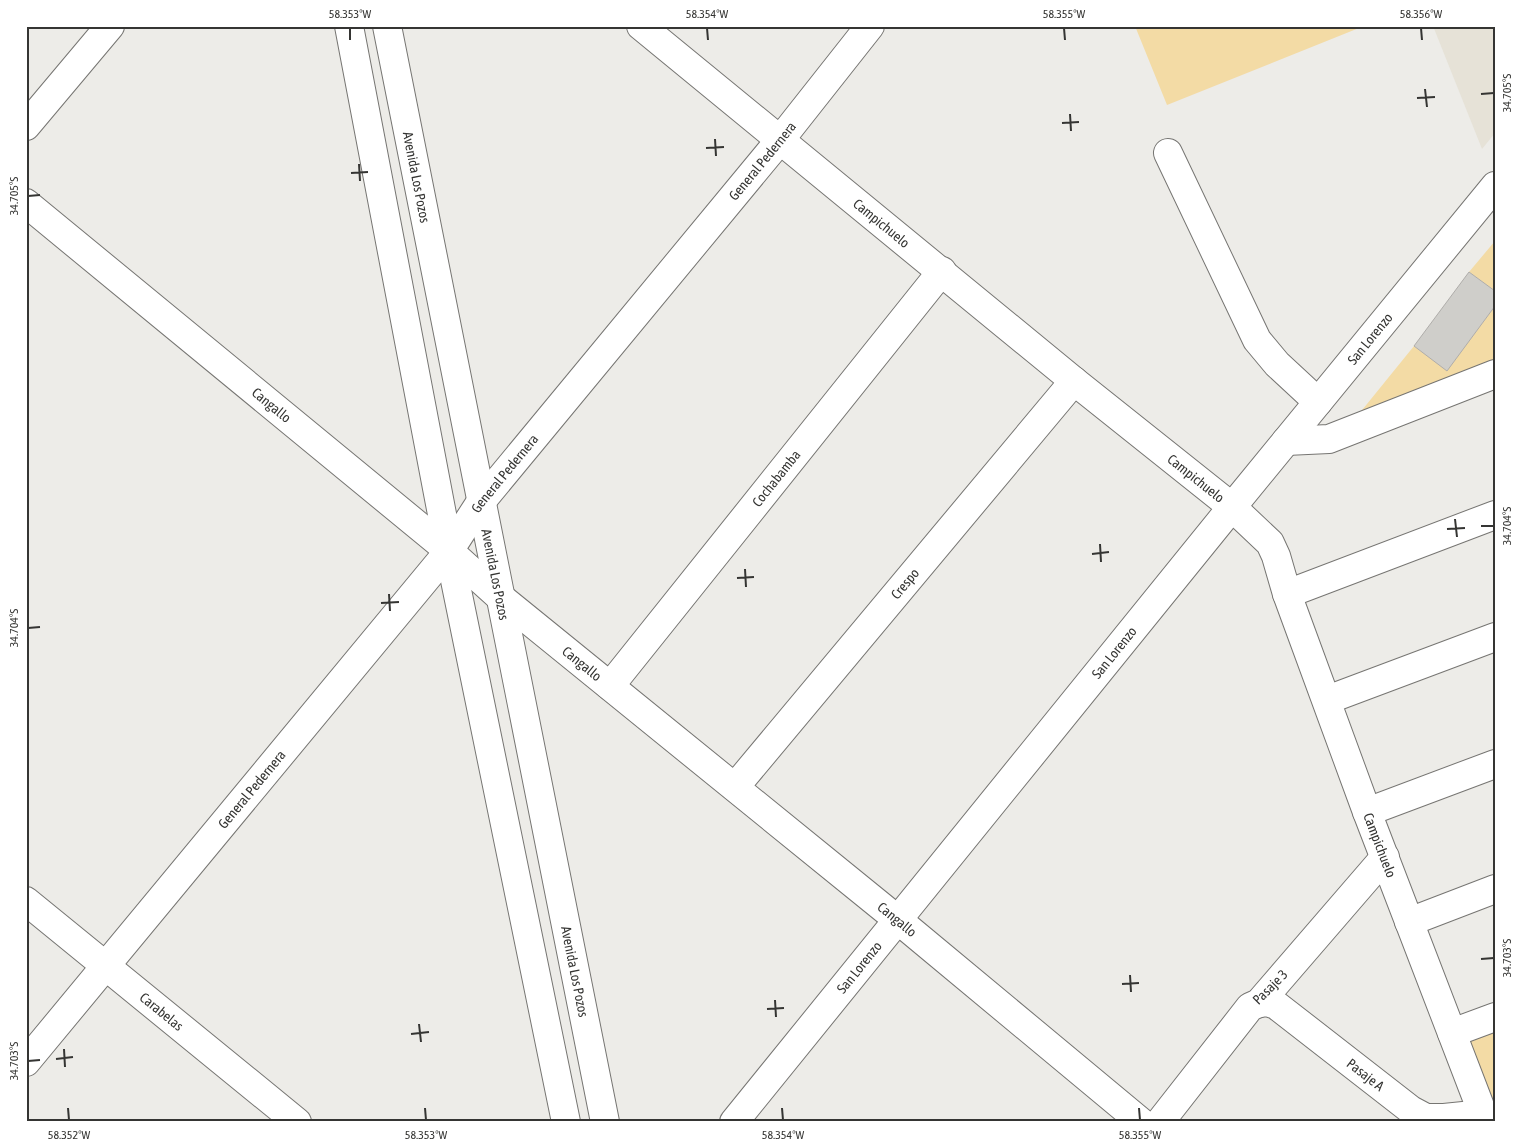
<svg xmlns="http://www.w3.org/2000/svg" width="1521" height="1148" font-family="'Asap Condensed',sans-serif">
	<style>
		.built { fill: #e6e2d7 }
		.green { fill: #f3dba5 }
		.building { fill: #cfceca; stroke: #afadaa }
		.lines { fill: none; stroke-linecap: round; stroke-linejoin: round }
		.minor-casing { stroke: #767572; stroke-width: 30 }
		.minor { stroke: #fff; stroke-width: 28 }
		.ticks { fill: none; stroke: #353533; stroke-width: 2 }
		.labels { text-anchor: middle; stroke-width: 5; stroke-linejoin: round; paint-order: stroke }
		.street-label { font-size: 14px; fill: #353533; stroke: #fff }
		.neatline { fill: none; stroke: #353533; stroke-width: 2 }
		.ticks-label { font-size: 12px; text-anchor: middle; fill: #353533 }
	</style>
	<rect width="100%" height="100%" fill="#edece8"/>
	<path class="built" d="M 1433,26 L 1495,26 L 1495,133 L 1482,149 Z"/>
	<path class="green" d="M 1135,26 L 1364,26 L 1167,105 Z
		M 1495,241 L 1495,291 L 1469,272 Z
		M 1495,306 L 1495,365 L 1354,420 L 1414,346 L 1447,370 Z
		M 1495,1029 L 1495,1110 L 1467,1039 Z"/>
	<path class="building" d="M 1469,272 L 1495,291 L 1495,306 L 1447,371 L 1414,346 Z"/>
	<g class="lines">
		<defs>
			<g id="minor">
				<path d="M 349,26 L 449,551 L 566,1122"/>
				<path id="s1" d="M 387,26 C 458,392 532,757 605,1122"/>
				<path id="s2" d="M 641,26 L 1074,381 L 1232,507 L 1270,543 L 1276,556 L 1287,594 L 1367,812 L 1486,1122"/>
				<path d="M 26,126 L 110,26"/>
				<path d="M 1168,153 L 1257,340 L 1277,364 L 1318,402"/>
				<path id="s3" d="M 26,203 L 449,551 L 500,597 L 898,920 L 1141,1122"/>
				<path d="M 1286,441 L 1329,439 L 1495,374"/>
				<path d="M 1287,594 L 1495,515"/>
				<path id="s4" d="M 610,686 L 942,271"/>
				<path d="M 1327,700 L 1495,637"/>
				<path id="s5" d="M 735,787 L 1074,381"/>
				<path d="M 1367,812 L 1495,764"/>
				<path id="s6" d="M 26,901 L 297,1122"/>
				<path d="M 1409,922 L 1495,889"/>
				<path id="s7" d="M 1259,1003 L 1267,1002 L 1276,1005 L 1411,1110 L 1426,1118 L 1444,1118 L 1483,1114"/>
				<path d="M 1452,1033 L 1495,1017"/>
				<path id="s8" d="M 26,1062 L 449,551 L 480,503 L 780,140 L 870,26"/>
				<path id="s9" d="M 734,1122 L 1232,507 L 1495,186"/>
				<path d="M 1160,1122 L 1250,1007 L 1259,1003 L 1385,857"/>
			</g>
		</defs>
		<use href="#minor" class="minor-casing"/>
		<use href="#minor" class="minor"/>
	</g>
	<path class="ticks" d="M 350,28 L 350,40M 707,28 L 708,40M 1064,28 L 1065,40M 1421,28 L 1422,40M 1425,89 L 1427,107M 1481,94 L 1494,93M 1417,98 L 1435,97M 1070,114 L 1071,131M 1062,123 L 1079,122M 715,139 L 716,156M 706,148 L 724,147M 359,164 L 360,181M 351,173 L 368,172M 28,196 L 40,195M 1455,519 L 1457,537M 1481,526 L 1494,526M 1447,529 L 1465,528M 1100,544 L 1101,562M 1092,554 L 1109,552M 745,569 L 746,587M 737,578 L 754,577M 389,594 L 390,611M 381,603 L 399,602M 28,628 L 40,627M 1481,959 L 1494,958M 1130,975 L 1131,992M 1122,984 L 1139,983M 775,1000 L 776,1017M 767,1009 L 784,1008M 419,1024 L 421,1042M 411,1034 L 429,1032M 64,1049 L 65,1067M 56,1059 L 73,1057M 28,1061 L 40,1060M 68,1108 L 69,1120M 425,1108 L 426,1120M 782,1108 L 783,1120M 1139,1108 L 1140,1120"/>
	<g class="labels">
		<g class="street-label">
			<text dy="5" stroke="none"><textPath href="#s8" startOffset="1164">General Pedernera</textPath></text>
			<text dy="5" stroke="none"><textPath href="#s1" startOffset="154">Avenida Los Pozos</textPath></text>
			<text dy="5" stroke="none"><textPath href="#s2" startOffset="311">Campichuelo</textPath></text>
			<text dy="5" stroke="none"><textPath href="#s9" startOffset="1009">San Lorenzo</textPath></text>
			<text dy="5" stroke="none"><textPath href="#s3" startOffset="318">Cangallo</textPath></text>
			<text dy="5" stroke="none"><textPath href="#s8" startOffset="759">General Pedernera</textPath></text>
			<text dy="5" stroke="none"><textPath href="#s4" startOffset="266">Cochabamba</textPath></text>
			<text dy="5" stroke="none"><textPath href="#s2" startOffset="716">Campichuelo</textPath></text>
			<text dy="5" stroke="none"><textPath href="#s1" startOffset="559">Avenida Los Pozos</textPath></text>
			<text dy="5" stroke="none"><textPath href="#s5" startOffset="265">Crespo</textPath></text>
			<text dy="5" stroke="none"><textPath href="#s9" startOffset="604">San Lorenzo</textPath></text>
			<text dy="5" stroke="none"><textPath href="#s3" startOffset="722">Cangallo</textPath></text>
			<text dy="5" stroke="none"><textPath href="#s8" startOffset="354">General Pedernera</textPath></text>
			<text dy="5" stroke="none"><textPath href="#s2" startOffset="1136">Campichuelo</textPath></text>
			<text dy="5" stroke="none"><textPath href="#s3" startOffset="1128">Cangallo</textPath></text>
			<text dy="5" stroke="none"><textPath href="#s9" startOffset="199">San Lorenzo</textPath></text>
			<text dy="5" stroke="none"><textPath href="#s1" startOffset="964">Avenida Los Pozos</textPath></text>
			<text transform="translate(1270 987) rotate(-45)" y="5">Pasaje 3</text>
			<text dy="5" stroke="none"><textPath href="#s6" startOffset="175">Carabelas</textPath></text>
			<text dy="5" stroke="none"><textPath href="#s7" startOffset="131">Pasaje A</textPath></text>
		</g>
	</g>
	<rect width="1521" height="1148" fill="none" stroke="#ffffff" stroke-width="55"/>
	<rect x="28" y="28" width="1466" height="1092" class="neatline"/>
	<g class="ticks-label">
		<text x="350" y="18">58.353°W</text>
		<text x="707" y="18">58.354°W</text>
		<text x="1064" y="18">58.355°W</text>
		<text x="1421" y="18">58.356°W</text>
		<text transform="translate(1507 93) rotate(-90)" y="4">34.705°S</text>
		<text transform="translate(14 196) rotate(-90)" y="4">34.705°S</text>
		<text transform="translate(1507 526) rotate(-90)" y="4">34.704°S</text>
		<text transform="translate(14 628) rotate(-90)" y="4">34.704°S</text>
		<text transform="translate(1507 958) rotate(-90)" y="4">34.703°S</text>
		<text transform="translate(14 1061) rotate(-90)" y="4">34.703°S</text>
		<text x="69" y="1139">58.352°W</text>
		<text x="426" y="1139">58.353°W</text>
		<text x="783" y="1139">58.354°W</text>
		<text x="1140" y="1139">58.355°W</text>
	</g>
</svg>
